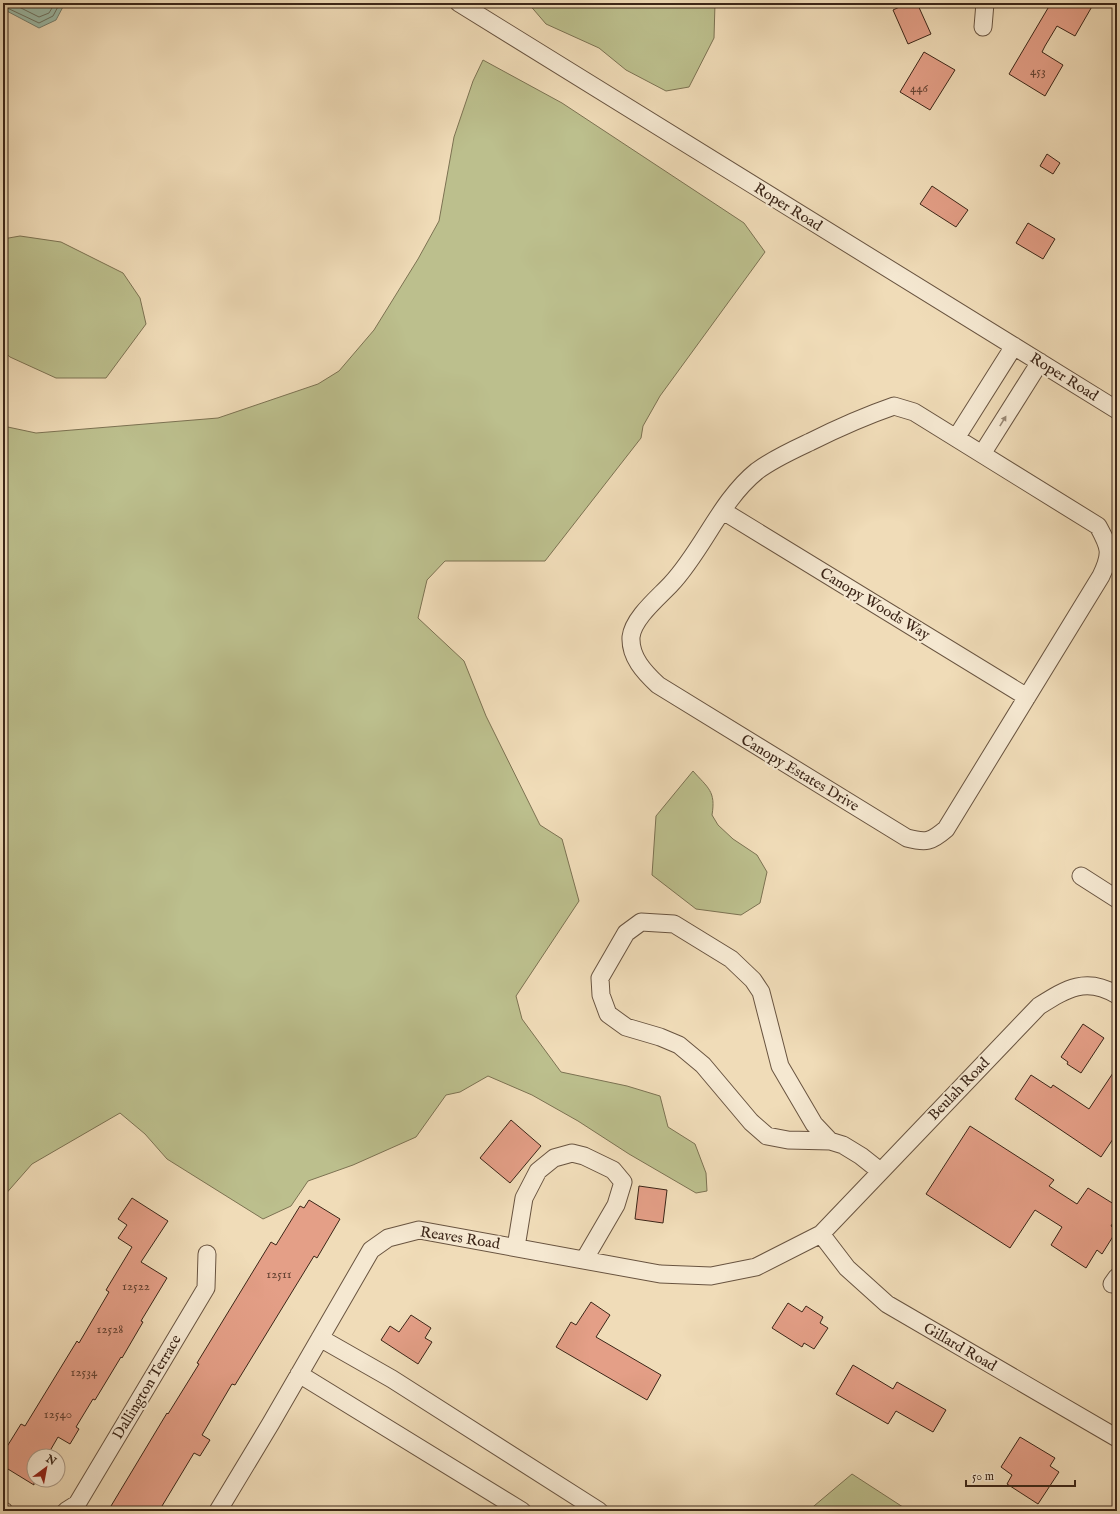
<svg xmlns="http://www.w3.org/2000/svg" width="1120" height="1514" font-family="'IM FELL English',serif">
<rect width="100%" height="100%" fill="#f0dcb8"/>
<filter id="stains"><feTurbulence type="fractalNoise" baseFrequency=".005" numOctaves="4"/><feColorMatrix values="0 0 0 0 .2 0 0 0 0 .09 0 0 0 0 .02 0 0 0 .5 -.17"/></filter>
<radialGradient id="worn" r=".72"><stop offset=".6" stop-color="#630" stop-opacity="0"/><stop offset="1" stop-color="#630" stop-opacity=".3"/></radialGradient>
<path fill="#bcbf8d" stroke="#7c7252" d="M 528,3 L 715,3 L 714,38 L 689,87 L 666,91 L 626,70 L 599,48 L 546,24 Z
M 483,60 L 562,103 L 744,223 L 765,252 L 660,396 L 643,426 L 641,438 L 545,561 L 445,561 L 427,580 L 418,618 L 464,661 L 486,716 L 540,825 L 562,839 L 579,901 L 516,996 L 522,1019 L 561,1072 L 627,1086 L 660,1096 L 668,1127 L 695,1144 L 706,1173 L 707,1191 L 696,1193 L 629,1154 L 578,1121 L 532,1095 L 488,1076 L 460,1092 L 446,1095 L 416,1137 L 353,1165 L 308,1181 L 291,1206 L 263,1219 L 167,1159 L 145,1134 L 120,1113 L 32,1164 L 3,1197 L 3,426 L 36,433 L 218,418 L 318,384 L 339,371 L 374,330 L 418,259 L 439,221 L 454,137 L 473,81 Z
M 20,236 L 61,242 L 123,273 L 140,298 L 146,324 L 106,378 L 56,378 L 10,357 L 3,351 L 3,239 Z
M 693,771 C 708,788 716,791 712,815 L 718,825 L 733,839 L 757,855 L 767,872 L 760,903 L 741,915 L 696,909 L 652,875 L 656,816 Z
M 852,1474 L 909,1511 L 808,1511 Z"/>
<path fill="#9bbcaa" stroke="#758070" d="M 3,3 L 65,3 L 56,20 L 39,28 L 3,9 Z"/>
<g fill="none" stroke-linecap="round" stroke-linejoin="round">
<path stroke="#6c7161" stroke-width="1" d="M 11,3 L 39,17 L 49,13 L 55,3
M 3,6 L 39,23 L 53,16 L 60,3"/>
</g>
<path fill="#e49f87" stroke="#3c2618" d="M 908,3 L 917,3 L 931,34 L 908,44 L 893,10 Z
M 1051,3 L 1094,3 L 1075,36 L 1057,26 L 1045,46 L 1042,52 L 1063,65 L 1045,96 L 1009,74 Z
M 924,52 L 955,70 L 930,110 L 900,92 Z
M 1047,154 L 1060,163 L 1053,174 L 1040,166 Z
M 932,186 L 968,210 L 956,227 L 920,204 Z
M 1028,223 L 1055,239 L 1043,259 L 1016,243 Z
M 1083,1024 L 1104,1038 L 1081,1073 L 1067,1064 L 1068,1062 L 1061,1057 Z
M 1117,1067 L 1117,1133 L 1101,1157 L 1015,1099 L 1031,1075 L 1051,1088 L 1053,1085 L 1089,1109 Z
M 511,1120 L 541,1146 L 510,1183 L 480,1158 Z
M 970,1126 L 1054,1180 L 1049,1186 L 1077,1204 L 1088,1188 L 1117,1206 L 1117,1216 L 1111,1226 L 1117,1230 L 1102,1254 L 1097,1250 L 1086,1268 L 1051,1245 L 1062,1227 L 1035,1210 L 1010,1248 L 926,1194 Z
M 639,1186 L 667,1190 L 663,1223 L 635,1219 Z
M 132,1198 L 168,1221 L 141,1262 L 167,1278 L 141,1321 L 143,1322 L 122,1358 L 121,1357 L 95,1400 L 93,1399 L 76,1427 L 79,1429 L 70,1444 L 58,1437 L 47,1456 L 34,1456 L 34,1485 L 3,1466 L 3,1453 L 21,1424 L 25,1426 L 77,1341 L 79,1343 L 109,1292 L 106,1290 L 132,1247 L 118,1238 L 127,1225 L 118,1219 Z
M 309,1200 L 340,1219 L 317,1258 L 314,1256 L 235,1385 L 232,1384 L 202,1435 L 210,1440 L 200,1456 L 194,1453 L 159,1511 L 108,1511 L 167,1413 L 168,1414 L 199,1364 L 197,1363 L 271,1242 L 276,1245 L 300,1206 L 304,1208 Z
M 591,1302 L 610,1315 L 596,1337 L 661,1375 L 647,1400 L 556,1347 L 571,1322 L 576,1325 Z
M 788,1303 L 802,1312 L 806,1306 L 823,1317 L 820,1323 L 828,1328 L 814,1349 L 804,1343 L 802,1347 L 772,1328 Z
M 411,1315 L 431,1328 L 425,1338 L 432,1342 L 418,1364 L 381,1340 L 390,1326 L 399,1332 Z
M 853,1365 L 893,1389 L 897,1382 L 946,1410 L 933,1432 L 896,1411 L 888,1424 L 836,1394 Z
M 1020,1437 L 1055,1458 L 1050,1466 L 1059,1472 L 1038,1504 L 1007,1484 L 1012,1475 L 1001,1467 Z"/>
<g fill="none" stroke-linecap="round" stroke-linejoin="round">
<g stroke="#695440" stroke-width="19">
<path id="minor" d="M 459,3 L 1117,410
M 983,27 L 985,3
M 894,406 L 914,412 L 1098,526 C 1110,548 1112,553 1101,576 L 946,829 C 931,842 926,843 907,838 L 658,685 C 644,672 630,657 631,637 C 633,618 659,597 671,584 C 703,550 720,501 757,471 C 773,459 793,450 810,442 C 838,428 865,416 894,406 Z
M 956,438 L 1014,346
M 982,454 L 1040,362
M 723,511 L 1027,697
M 1081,876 L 1117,899
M 830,1141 L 788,1140 L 767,1136 L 751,1122 L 703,1065 L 679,1045 L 660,1037 L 626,1027 L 608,1014 L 601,995 L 600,978 L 626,933 L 641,922 L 674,924 L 731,959 L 753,980 L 761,992 L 780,1066 L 814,1124 L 830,1141 L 843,1145 L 861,1156 L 880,1171
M 821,1234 L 847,1268 L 887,1304 L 1117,1438
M 516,1247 L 524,1198 L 538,1171 L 554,1158 L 572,1153 L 584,1156 L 613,1170 L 623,1182 L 616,1205 L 584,1260
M 1112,1284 L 1117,1277
M 320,1338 L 392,1379 L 599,1511
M 299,1374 L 522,1511
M 3,1511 L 4,1511
M 66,1511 L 77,1504 L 206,1288 L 207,1254
M 218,1511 L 271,1423 L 371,1250 L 388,1238 L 419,1230 L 660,1274 L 711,1276 L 756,1267 L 821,1234 L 1039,1006 C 1066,989 1086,976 1117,995"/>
</g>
<use href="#minor" stroke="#f5e8d1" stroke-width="17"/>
</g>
<defs><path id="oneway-solid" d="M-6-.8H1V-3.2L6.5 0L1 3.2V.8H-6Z"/></defs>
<use fill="#988774" href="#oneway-solid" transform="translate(1003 421) rotate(-58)"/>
<g text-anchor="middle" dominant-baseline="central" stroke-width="4" stroke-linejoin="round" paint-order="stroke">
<g font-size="13" fill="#664434">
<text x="1038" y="71">453</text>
<text x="919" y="88">446</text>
<text x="279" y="1274">12511</text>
<text x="136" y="1286">12522</text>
<text x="110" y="1329">12528</text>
<text x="84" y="1372">12534</text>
<text x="58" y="1414">12540</text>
</g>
<g font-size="15" fill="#3c2618" stroke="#f5e8d1">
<text transform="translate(788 207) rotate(32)">Roper Road</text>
<text transform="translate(1064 377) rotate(32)">Roper Road</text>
<text transform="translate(875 604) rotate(31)">Canopy Woods Way</text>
<text transform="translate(800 773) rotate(31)">Canopy Estates Drive</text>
<text transform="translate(959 1089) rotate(-46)">Beulah Road</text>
<text transform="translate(460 1238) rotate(9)">Reaves Road</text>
<text transform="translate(960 1347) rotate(30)">Gillard Road</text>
<text transform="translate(147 1387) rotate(-59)">Dallington Terrace</text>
</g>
</g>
<rect width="1120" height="1514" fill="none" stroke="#f0dcb8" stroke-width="16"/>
<rect x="4" y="4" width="1112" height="1506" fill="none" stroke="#3c2618" stroke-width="2"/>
<rect x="8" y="8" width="1104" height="1498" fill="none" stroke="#3c2618"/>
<g transform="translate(46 1468) rotate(32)"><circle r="19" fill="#f5e8d1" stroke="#ab9a87"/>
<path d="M0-3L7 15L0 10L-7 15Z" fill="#8f2418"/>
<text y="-6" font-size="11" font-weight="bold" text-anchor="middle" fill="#3c2618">N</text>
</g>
<path d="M966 1480v6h109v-6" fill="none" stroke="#3c2618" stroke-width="2"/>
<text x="972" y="1480" font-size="12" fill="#3c2618" stroke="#f5e8d1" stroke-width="3" paint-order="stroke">50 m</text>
<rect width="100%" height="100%" filter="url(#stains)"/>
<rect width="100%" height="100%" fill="url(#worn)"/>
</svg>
